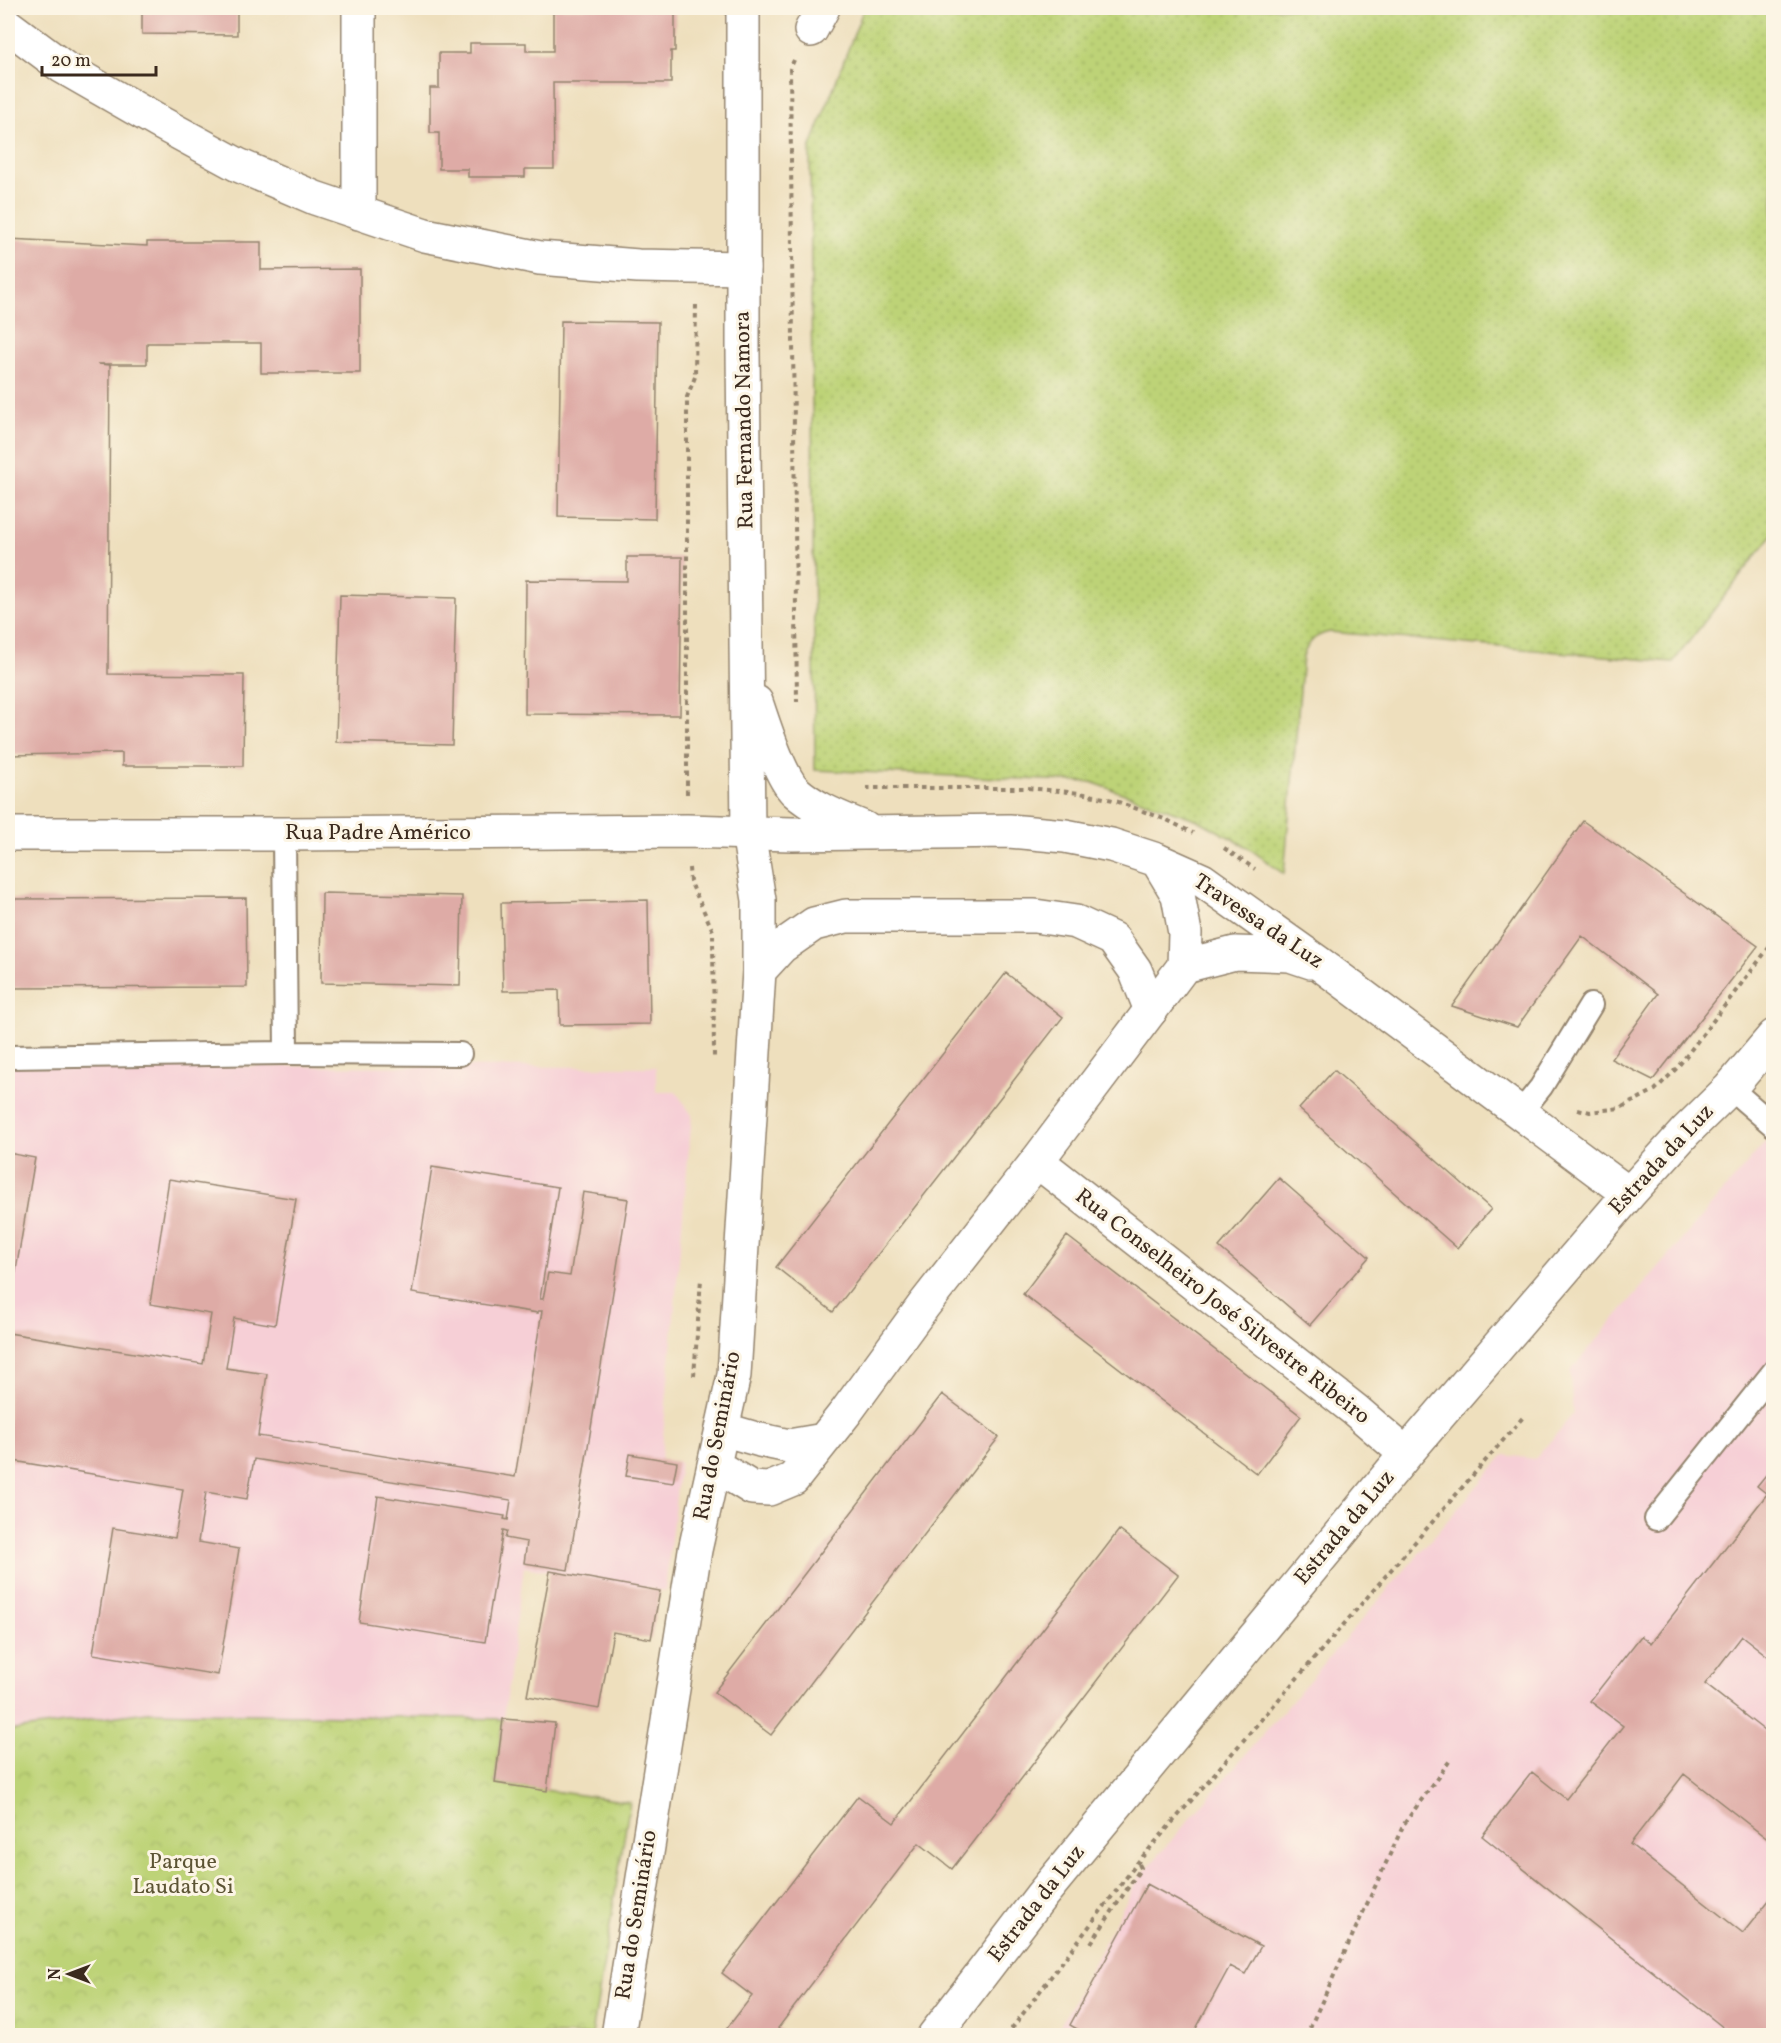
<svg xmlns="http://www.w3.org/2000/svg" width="1781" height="2043" font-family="Vollkorn,serif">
<defs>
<pattern id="grass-dots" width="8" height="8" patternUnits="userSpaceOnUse" patternTransform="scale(1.5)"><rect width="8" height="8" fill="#bdd377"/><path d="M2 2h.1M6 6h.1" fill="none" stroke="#a3b566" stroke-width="1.8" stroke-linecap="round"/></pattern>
<pattern id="park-crowns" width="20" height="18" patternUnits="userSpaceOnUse" patternTransform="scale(1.5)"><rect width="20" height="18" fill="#bdd377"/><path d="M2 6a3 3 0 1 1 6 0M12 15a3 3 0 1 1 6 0" fill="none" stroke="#a3b566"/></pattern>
</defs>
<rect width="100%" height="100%" fill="#fcf5e5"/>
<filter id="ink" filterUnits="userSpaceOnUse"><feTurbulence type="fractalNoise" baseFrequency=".0167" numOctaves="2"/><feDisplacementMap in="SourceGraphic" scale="12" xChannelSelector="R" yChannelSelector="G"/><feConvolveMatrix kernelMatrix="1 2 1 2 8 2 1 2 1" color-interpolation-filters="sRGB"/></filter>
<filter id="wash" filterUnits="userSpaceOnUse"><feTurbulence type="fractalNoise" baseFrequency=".008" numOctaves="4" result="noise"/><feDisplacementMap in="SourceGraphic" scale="24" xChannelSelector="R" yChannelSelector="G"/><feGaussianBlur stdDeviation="1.35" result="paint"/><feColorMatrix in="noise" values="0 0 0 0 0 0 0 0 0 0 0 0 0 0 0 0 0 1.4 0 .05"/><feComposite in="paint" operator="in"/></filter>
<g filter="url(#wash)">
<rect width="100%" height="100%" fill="#eedfbd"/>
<path fill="#f6cfd6" d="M 8,1066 L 656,1067 L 656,1092 L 676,1092 L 692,1115 L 661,1459 L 680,1462 L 665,1591 L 524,1567 L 503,1719 L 147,1712 L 8,1731 Z
M 1773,1133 L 1773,2035 L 1055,2036 L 1138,1879 L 1504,1455 L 1535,1459 L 1553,1438 L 1573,1414 L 1570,1371 Z"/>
<path fill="url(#grass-dots)" stroke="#7c7e4a" stroke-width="1.5" d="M 864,8 L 1773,8 L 1773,534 L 1673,662 L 1330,632 C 1315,635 1309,641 1303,656 L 1284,874 L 1247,847 L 1198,820 L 1091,782 L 815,770 L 810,149 Z"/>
<path fill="url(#park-crowns)" stroke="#7c7e4a" stroke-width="1.5" d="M 147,1712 L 503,1719 L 495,1783 L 630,1802 L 592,2035 L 8,2035 L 8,1731 Z"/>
<g id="blocks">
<path fill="#deaba6" d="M 142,8 L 237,8 L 237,35 L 142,34 Z
M 553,8 L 671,8 L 671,10 L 675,10 L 675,51 L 671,51 L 671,83 L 553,83 L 554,169 L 525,169 L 525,177 L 468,177 L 468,169 L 439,169 L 439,133 L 430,133 L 430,88 L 439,88 L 439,53 L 470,53 L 470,43 L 526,43 L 526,51 L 553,51 Z
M 8,239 L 147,246 L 147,242 L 261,242 L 261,270 L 360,269 L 360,373 L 261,373 L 261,343 L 147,343 L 147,364 L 98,364 L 110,365 L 108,674 L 244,675 L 243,766 L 122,766 L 122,753 L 8,755 Z
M 561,321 L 658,322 L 655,519 L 558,517 Z
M 627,557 L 682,557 L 680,715 L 525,714 L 526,580 L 627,581 Z
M 340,595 L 456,598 L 452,745 L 336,742 Z
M 1583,821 L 1758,946 L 1653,1080 L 1611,1059 L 1658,994 L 1582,936 L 1517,1027 L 1452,1006 Z
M 322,893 L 462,896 L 460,986 L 321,983 Z
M 246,898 L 247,987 L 8,988 L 8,899 Z
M 648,900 L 650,1024 L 560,1025 L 559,990 L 503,991 L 501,903 Z
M 1006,973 L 1063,1017 L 833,1312 L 776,1267 Z
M 1334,1070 L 1491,1209 L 1457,1248 L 1299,1109 Z
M 8,1153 L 35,1158 L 14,1282 L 8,1281 Z
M 432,1167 L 558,1187 L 540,1299 L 543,1299 L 548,1273 L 570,1276 L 583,1192 L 628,1199 L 568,1570 L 524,1563 L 527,1542 L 505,1538 L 507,1531 L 503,1530 L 485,1642 L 359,1622 L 378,1496 L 505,1516 L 504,1519 L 508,1520 L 511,1500 L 254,1459 L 247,1499 L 206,1492 L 198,1542 L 239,1549 L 218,1675 L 93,1654 L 113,1528 L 175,1538 L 183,1489 L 8,1460 L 8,1333 L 203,1364 L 211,1314 L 150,1304 L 169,1179 L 296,1199 L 275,1325 L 234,1318 L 226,1368 L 267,1374 L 258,1436 L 515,1477 L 542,1311 L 538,1311 L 538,1313 L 412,1293 Z
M 1279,1178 L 1369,1257 L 1310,1325 L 1219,1247 Z
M 1067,1236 L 1301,1416 L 1257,1474 L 1023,1294 Z
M 942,1394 L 999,1437 L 771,1735 L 714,1692 Z
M 630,1454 L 677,1462 L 673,1483 L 626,1476 Z
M 1774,1465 L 1774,1661 L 1742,1636 L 1705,1684 L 1774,1738 L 1774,1844 L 1684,1774 L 1630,1844 L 1743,1933 L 1774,1894 L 1774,2021 L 1762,2036 L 1734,2036 L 1482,1836 L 1532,1772 L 1566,1799 L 1623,1726 L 1590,1701 L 1641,1636 L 1651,1643 L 1767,1494 L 1757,1486 Z
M 1119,1530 L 1178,1575 L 952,1869 L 919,1843 L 778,2028 L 788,2036 L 721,2036 L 752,1996 L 722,1973 L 858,1796 L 894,1823 Z
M 550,1571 L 660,1591 L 651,1639 L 613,1632 L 599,1709 L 527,1696 Z
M 503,1719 L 555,1723 L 547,1791 L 495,1783 Z
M 1147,1884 L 1261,1946 L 1245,1974 L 1230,1966 L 1192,2036 L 1089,2036 L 1070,2025 Z"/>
</g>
</g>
<g filter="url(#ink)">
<use href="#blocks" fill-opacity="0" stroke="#94846e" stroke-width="1.5"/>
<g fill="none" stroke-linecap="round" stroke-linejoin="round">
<g stroke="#94846e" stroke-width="26">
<path id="lane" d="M 284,834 L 286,1053
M 8,1057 L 286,1053 L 460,1054
M 1730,1088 L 1774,1126
M 1521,1112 L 1541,1087 L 1591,1005
M 1656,1519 L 1774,1371"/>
</g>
<g stroke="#94846e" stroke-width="36">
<path id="street" d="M 359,8 L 359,213
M 8,26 L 63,67 L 157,121 L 238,165 L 315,198 L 425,235 L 540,258 L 638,266 L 743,268
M 811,30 L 823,8
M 759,971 L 781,947 L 814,924 L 846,916 L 1035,916 L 1076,922 L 1113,939 L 1135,970 L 1151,1010
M 722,1429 L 760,1440 L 789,1446 L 824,1440
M 714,1465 L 752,1488 L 769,1489 L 793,1479 L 846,1412 L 924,1305 L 1037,1161
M 618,2036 L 695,1550 L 734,1375 L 759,971 L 759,900 L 748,832"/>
</g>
<g stroke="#94846e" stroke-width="36">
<path id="secondary" d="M 743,8 L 743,352 L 748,832
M 756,702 C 764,725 779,775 795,791 C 815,809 840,818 864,828
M 8,834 L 284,834 L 687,831 L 792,834 L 1009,831 L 1065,836 L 1111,845 L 1157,860 L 1202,880 L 1320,964 L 1629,1194
M 1157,860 L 1178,895 L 1185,933 L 1184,966
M 1184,966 L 1037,1161 L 1355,1410 L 1406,1454
M 1184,966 L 1235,953 L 1290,955 L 1311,962
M 934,2036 L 1041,1896 L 1406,1454 L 1629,1194 L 1686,1131 L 1730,1088 L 1774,1036"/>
</g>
<path stroke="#94846e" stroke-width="4" stroke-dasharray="4.5 4.5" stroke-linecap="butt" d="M 794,60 L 790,69 L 797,702
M 866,788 L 1027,788 L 1080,793 L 1113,800 L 1167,820 L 1193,833
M 687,794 L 687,397 L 695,377 L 696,302
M 1224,848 L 1255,869
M 689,868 L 690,881 L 713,931 L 714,1059
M 1578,1109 L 1590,1112 L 1620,1108 L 1655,1090 L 1677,1068 L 1774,941
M 694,1376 L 701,1279
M 1091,1943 L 1141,1868 L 1138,1862
M 1006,2036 L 1138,1862 L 1525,1415
M 1306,2036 L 1404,1824 L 1451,1759"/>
<use href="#lane" stroke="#fff" stroke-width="22"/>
<use href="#street" stroke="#fff" stroke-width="33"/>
<use href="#secondary" stroke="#fff" stroke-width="33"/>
</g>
</g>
<g text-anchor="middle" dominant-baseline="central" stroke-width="6" stroke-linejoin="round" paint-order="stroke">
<g font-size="22" fill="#3b2a1e" stroke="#fcf5e5">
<text transform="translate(745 420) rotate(-91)">Rua Fernando Namora</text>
<text x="378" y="833">Rua Padre Américo</text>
<text transform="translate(1258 922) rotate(34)">Travessa da Luz</text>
<text transform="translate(1662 1160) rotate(-47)">Estrada da Luz</text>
<text transform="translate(1222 1307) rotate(38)">Rua Conselheiro José Silvestre Ribeiro</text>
<text transform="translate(718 1436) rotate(-79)">Rua do Seminário</text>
<text transform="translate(1345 1528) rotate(-50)">Estrada da Luz</text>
<text transform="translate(1037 1904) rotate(-52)">Estrada da Luz</text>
<text transform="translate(637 1915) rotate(-81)">Rua do Seminário</text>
</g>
<g font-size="22" fill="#5c5434" stroke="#fcf5e5">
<text x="183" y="1862">Parque<tspan x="183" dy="25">Laudato Si</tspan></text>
</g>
</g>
<rect width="1781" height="2043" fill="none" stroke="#fcf5e5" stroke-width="30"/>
<g transform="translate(69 1974) rotate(270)" stroke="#fcf5e5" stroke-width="4.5" paint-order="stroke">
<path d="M0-4.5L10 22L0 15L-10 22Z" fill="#3b2a1e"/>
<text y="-9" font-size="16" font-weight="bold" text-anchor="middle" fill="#3b2a1e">N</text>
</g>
<path d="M42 66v9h114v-9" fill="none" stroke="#3b2a1e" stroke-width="3"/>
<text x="51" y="66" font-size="18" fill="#3b2a1e" stroke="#fcf5e5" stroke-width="4.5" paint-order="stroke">20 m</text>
</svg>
